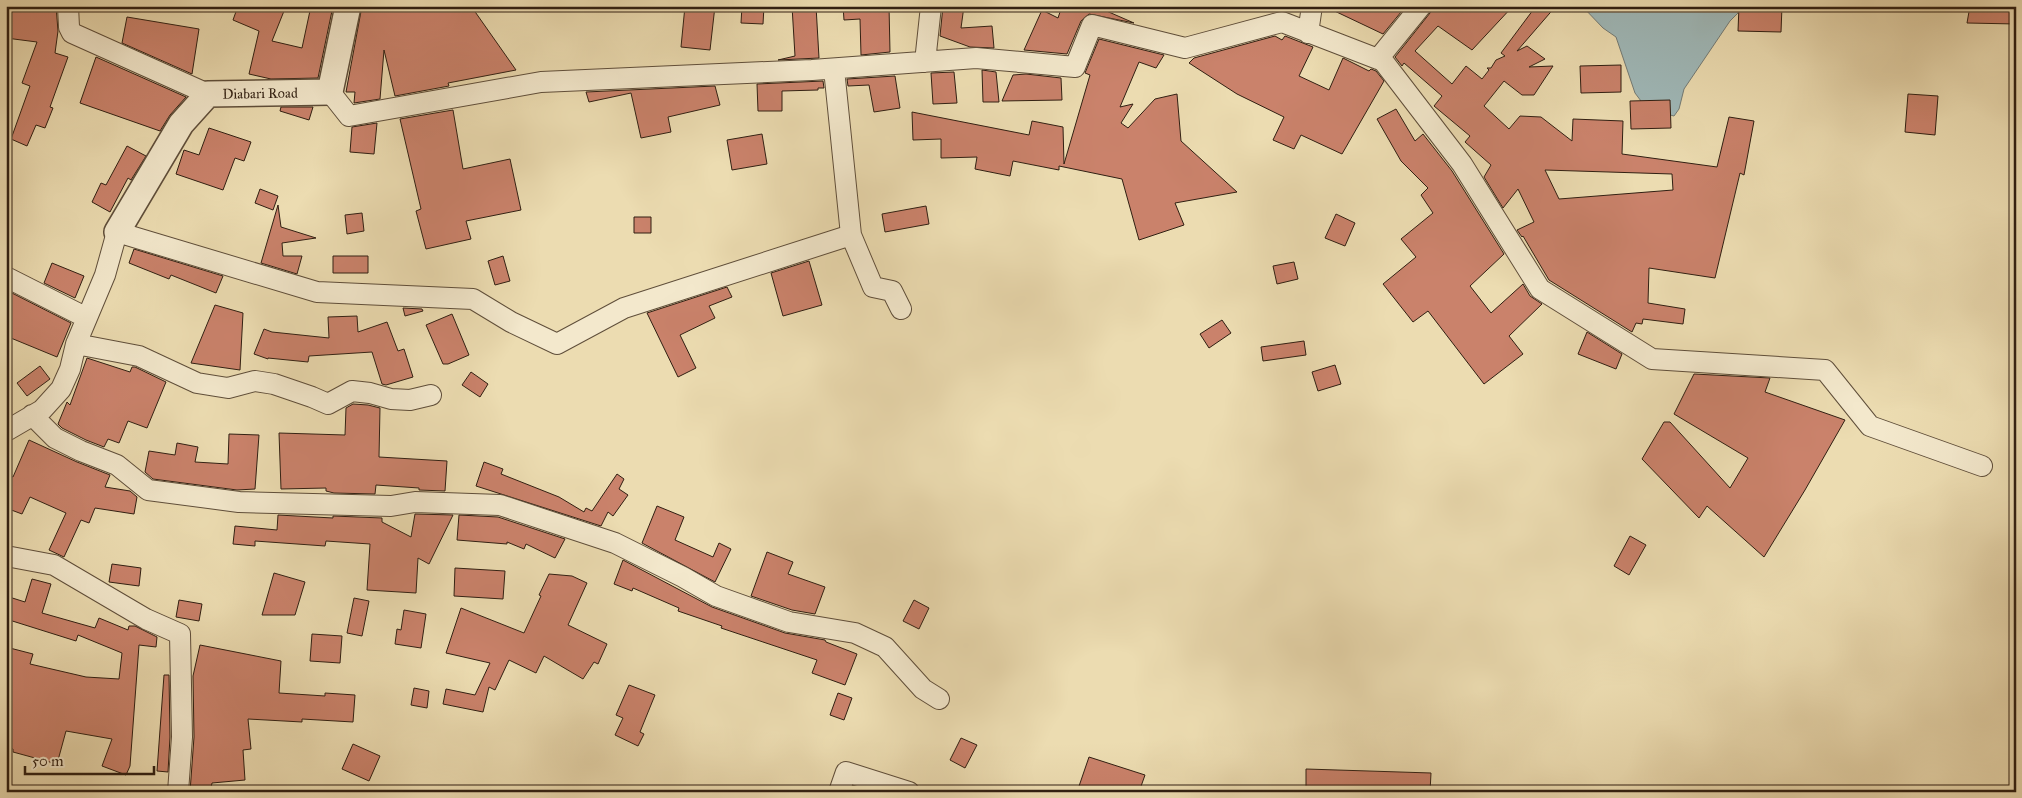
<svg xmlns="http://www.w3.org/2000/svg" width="2022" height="798" font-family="'IM FELL Great Primer',serif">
<rect width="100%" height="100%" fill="#ecdcb1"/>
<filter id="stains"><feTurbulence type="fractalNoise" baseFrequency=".004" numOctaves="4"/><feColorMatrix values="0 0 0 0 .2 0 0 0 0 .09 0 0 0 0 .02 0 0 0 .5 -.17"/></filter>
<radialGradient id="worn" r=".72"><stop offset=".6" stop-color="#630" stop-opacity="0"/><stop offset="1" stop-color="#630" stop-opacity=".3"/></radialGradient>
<path fill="#9fb8b8" stroke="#737b76" d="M 1582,6 L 1739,6 L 1738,13 L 1730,21 L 1684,89 L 1679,109 L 1674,116 L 1647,109 L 1635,93 L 1616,37 L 1603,28 Z"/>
<path fill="#ca826b" stroke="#301f12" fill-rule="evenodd" d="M 9,6 L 56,6 L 58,31 L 55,53 L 68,57 L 50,107 L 53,108 L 45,128 L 36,125 L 27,146 L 11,139 L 30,86 L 22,83 L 37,42 L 6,38 Z
M 238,6 L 286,6 L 272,41 L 302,48 L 311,6 L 333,6 L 318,78 L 271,79 L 249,74 L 259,31 L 233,20 Z
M 362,6 L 471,6 L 516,70 L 448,83 L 449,86 L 395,96 L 384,50 L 380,99 L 354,103 L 355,92 L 346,92 Z
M 685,6 L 715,6 L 710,50 L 681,47 Z
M 742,6 L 764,6 L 763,24 L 741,23 Z
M 792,6 L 816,6 L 819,58 L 778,60 L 795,56 Z
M 843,6 L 889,6 L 890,52 L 861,55 L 860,19 L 844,20 Z
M 943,6 L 964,6 L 961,28 L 992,26 L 994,48 L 970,47 L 940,36 Z
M 1062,6 L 1095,6 L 1134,23 L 1089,14 L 1081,21 L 1067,54 L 1024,50 L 1042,10 L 1058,18 Z
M 1324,6 L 1406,6 L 1383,34 Z
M 1433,6 L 1513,6 L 1472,50 L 1438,26 L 1415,51 L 1452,84 L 1466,66 L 1482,79 L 1489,70 L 1487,68 L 1491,68 L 1496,60 L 1505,56 L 1501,53 L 1536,6 L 1556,6 L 1517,51 L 1527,46 L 1545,59 L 1529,67 L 1553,66 L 1534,95 L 1522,95 L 1504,81 L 1484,106 L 1509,129 L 1520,116 L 1541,117 L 1572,141 L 1573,119 L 1623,121 L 1622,154 L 1717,167 L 1729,117 L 1754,121 L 1744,175 L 1740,173 L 1715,278 L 1649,268 L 1648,303 L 1685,309 L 1683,324 L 1643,319 L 1642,324 L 1636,323 L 1632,332 L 1549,280 L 1523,236 L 1522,237 L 1517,230 L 1534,222 L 1518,189 L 1503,208 L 1484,177 L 1491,165 L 1465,142 L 1470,136 L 1434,106 L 1442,96 L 1404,63 L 1402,66 L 1395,57 L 1430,13 ZM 1545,170 L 1672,174 L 1673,190 L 1559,199 Z
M 1739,6 L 1782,6 L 1781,32 L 1738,31 Z
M 1970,6 L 2016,6 L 2016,24 L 1967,23 Z
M 127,17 L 199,29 L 192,74 L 122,43 Z
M 1275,36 L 1282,40 L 1285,36 L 1313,47 L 1299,76 L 1329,90 L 1343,58 L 1369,71 L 1371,69 L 1376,71 L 1384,81 L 1342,154 L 1301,135 L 1294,149 L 1273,140 L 1284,117 L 1237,94 L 1189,63 L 1194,58 Z
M 1099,39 L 1164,55 L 1156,68 L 1139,62 L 1120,107 L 1133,104 L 1121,123 L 1128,128 L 1155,99 L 1177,94 L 1181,141 L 1237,192 L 1175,203 L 1184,225 L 1139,240 L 1122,179 L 1059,166 L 1059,170 L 1013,161 L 1010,176 L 975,169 L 977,157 L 941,158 L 941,139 L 913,140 L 912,112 L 1029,135 L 1032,121 L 1063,127 L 1064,164 L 1090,75 L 1085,73 Z
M 96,57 L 186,97 L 170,115 L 160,131 L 80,103 Z
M 1621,65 L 1621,92 L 1581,93 L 1580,66 Z
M 982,70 L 996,72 L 999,102 L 983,102 Z
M 954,72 L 957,103 L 933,104 L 931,73 Z
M 1026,74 L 1061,78 L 1062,100 L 1002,101 L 1013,75 Z
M 895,76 L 900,108 L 874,112 L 869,85 L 848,86 L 847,79 Z
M 823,81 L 824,88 L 818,88 L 818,90 L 782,91 L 782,111 L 758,111 L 757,84 Z
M 715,86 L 720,105 L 668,117 L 671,132 L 641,138 L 631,93 L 589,102 L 586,92 Z
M 1908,94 L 1938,96 L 1935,135 L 1905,132 Z
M 1670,100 L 1671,128 L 1631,129 L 1630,101 Z
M 281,107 L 313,107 L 309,120 L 280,111 Z
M 1396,109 L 1415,141 L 1423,134 L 1452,171 L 1504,254 L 1470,286 L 1491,313 L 1523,284 L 1530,296 L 1542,304 L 1509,336 L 1523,354 L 1484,384 L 1428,311 L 1413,322 L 1383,284 L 1416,257 L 1401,239 L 1433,213 L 1421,195 L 1428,188 L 1401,161 L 1377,119 Z
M 453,110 L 463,169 L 510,159 L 521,210 L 466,221 L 471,239 L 426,249 L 416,211 L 421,209 L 400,119 Z
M 377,123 L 374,154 L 350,152 L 352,127 Z
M 209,128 L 251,142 L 244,161 L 235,158 L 223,190 L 176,174 L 184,150 L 199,155 Z
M 762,134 L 767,164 L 732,170 L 727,140 Z
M 127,146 L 146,156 L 131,180 L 128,178 L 110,212 L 92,202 L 101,183 L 106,185 Z
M 260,189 L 278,196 L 273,210 L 255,203 Z
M 278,205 L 281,227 L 316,238 L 282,243 L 283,256 L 302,256 L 297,274 L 261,263 Z
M 926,206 L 929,224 L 885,232 L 882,214 Z
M 362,213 L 364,231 L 347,234 L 345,215 Z
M 1336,214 L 1355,223 L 1345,246 L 1325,238 Z
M 634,217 L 651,217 L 651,233 L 634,233 Z
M 134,249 L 223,276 L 216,293 L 171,275 L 169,279 L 129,263 Z
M 333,256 L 368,256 L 368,273 L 333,273 Z
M 503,256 L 510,281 L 495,285 L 488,261 Z
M 809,261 L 822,305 L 783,316 L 771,273 Z
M 1294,262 L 1298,279 L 1277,284 L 1273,266 Z
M 52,263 L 84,276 L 75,298 L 44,283 Z
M 727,287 L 732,297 L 709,306 L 715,318 L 680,335 L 696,368 L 678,377 L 647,313 Z
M 6,290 L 71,323 L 57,357 L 6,336 Z
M 215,305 L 243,313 L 240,370 L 191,363 Z
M 403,308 L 422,309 L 423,311 L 405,316 Z
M 452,314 L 469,355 L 448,364 L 443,364 L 426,325 Z
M 357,316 L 358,332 L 387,322 L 398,351 L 404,349 L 413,377 L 386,385 L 382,384 L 372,352 L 309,356 L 308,362 L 268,358 L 268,359 L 254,354 L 264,329 L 272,332 L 329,338 L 328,317 Z
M 1222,320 L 1231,333 L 1209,348 L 1200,334 Z
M 1587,332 L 1622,354 L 1616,369 L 1578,354 Z
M 1304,341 L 1306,355 L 1263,361 L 1261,347 Z
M 87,358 L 130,372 L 132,367 L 135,367 L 166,382 L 147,428 L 128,421 L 119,443 L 108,439 L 104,447 L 86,440 L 62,428 L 58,424 L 67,402 L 70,405 Z
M 1335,365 L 1341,384 L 1318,391 L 1312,372 Z
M 40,366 L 50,379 L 27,396 L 17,383 Z
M 471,372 L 488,384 L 480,397 L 462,385 Z
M 1694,374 L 1770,378 L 1765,392 L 1845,420 L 1805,490 L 1764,557 L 1707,506 L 1699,518 L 1642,459 L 1664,422 L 1670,422 L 1730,488 L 1748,458 L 1674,414 Z
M 353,404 L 368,405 L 380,408 L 379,457 L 447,461 L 445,491 L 419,490 L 419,488 L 376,485 L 375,494 L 334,493 L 326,491 L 326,488 L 281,489 L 279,433 L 345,435 L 346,408 Z
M 229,434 L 259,435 L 255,489 L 237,490 L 153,479 L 145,472 L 149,451 L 175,455 L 177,443 L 198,447 L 195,462 L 228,464 Z
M 29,440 L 77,462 L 110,475 L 105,487 L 130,491 L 137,497 L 134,514 L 95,508 L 89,523 L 81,520 L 64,557 L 49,550 L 66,513 L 30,497 L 22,514 L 6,508 L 6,474 L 13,477 Z
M 484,462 L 503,469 L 501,474 L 559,497 L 584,512 L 586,508 L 592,511 L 617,474 L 624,479 L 619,489 L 628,495 L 613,516 L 608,512 L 601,526 L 476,486 Z
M 657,506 L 684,517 L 675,540 L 713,557 L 719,543 L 731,549 L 715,582 L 642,543 Z
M 415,514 L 453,515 L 429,564 L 418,558 L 416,593 L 367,590 L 370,544 L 326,541 L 325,546 L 255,541 L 255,546 L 233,544 L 235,526 L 277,530 L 278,515 L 333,518 L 333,516 L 382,518 L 382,522 L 411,537 Z
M 459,515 L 498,517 L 565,539 L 555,558 L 526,544 L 524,549 L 507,542 L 507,544 L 457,540 Z
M 1630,536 L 1646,545 L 1629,575 L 1614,566 Z
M 767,552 L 793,562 L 788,574 L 825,587 L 815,614 L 792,610 L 751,596 Z
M 623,560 L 712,607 L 785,633 L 825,640 L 826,642 L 857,654 L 845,685 L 812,673 L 817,660 L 721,628 L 722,626 L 678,611 L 679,608 L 633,588 L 632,591 L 614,584 Z
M 112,564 L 141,568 L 139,586 L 109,582 Z
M 455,568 L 505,571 L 503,599 L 454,596 Z
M 274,573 L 305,582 L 295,615 L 262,615 Z
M 549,574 L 572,576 L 587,583 L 568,625 L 607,644 L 598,664 L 594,662 L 583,679 L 544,656 L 536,673 L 509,660 L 495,690 L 489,687 L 483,712 L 443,704 L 446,689 L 475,695 L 490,663 L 446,653 L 461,608 L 524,633 L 541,596 L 539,595 Z
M 32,579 L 51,584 L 42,613 L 95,628 L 99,618 L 128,630 L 129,626 L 135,626 L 157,637 L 156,647 L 139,645 L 130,766 L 126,775 L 102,766 L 112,739 L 66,731 L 57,764 L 13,752 L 13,749 L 6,747 L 6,647 L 33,654 L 30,664 L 86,677 L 119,679 L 122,653 L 78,635 L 76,641 L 6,619 L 6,596 L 25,602 Z
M 354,598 L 369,601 L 362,636 L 347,633 Z
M 179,600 L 202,604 L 199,621 L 176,617 Z
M 914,600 L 929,608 L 919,629 L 903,621 Z
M 404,610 L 426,614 L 421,648 L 395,644 L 397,629 L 401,630 Z
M 312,634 L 342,636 L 340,663 L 310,661 Z
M 200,645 L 281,661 L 279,693 L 325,696 L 325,693 L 355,695 L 353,722 L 302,719 L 302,722 L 248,719 L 251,749 L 243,750 L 245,780 L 212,783 L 210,792 L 190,792 L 194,737 L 193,676 Z
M 164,675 L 169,675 L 170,737 L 168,772 L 157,771 Z
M 629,685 L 655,695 L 640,732 L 644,734 L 638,746 L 615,735 L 623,718 L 616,715 Z
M 414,688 L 429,691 L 427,708 L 411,705 Z
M 838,693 L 852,698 L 844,720 L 830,715 Z
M 961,738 L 977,745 L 965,768 L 950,760 Z
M 353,744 L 380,756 L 369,781 L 342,769 Z
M 1089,757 L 1145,775 L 1139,792 L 1077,792 Z
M 1306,769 L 1431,773 L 1430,792 L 1306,792 Z"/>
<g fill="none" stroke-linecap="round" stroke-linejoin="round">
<g stroke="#5f4e3a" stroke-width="22">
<path id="minor" d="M 68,6 L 69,27 L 72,33 L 208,94
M 1308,33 L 1312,6
M 1378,59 L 1421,6
M 925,62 L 931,6
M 834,69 L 851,235 L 873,287 L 892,291 L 901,309
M 330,92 L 349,116 L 541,82 L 812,70 L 976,58 L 1075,67 L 1092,25 L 1185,48 L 1282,22 L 1383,61 L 1462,164 L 1540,289 L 1652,359 L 1825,370 L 1870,426 L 1982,466
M 6,277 L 87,318
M 76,344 L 139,356 L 197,383 L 228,388 L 255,381 L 274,384 L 312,397 L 328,404 L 352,391 L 370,393 L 391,399 L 410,400 L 431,395
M 32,415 L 55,438 L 81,451 L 117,465 L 148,490 L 239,502 L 391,506 L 415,502 L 500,505 L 615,543 L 683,577 L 716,596 L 789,622 L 855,633 L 885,647 L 923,689 L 939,699
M 6,431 L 42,410 L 61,389 L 70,369 L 76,344 L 105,275 L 117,232 L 317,292 L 473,299 L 511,322 L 557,344 L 624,308 L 851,235
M 6,556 L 54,565 L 146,619 L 180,634 L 182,737 L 178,792
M 839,792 L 846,772 L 909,792"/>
</g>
<g stroke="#5f4e3a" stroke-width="28">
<g id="tertiary">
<path id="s1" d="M 117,232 L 181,124 L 208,94 L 330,92 L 348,6"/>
</g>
</g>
<use href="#minor" stroke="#f3e8cc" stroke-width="20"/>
<use href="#tertiary" stroke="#f3e8cc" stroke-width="25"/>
</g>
<g text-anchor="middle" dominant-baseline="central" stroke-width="5" stroke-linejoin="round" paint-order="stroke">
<g font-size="14" fill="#301f12" stroke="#f3e8cc">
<text stroke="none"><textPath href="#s1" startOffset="218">Diabari Road</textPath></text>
</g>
</g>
<rect width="2022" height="798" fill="none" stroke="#ecdcb1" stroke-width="25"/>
<rect x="8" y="8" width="2007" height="783" fill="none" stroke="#301f12" stroke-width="2.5"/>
<rect x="12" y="12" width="1997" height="773" fill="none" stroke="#301f12"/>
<path d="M25 766v8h129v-8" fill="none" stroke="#301f12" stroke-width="2.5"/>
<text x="32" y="766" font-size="15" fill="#301f12" stroke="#f3e8cc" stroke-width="4" paint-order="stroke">50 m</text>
<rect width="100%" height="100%" filter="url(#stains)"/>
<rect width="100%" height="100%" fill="url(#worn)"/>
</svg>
